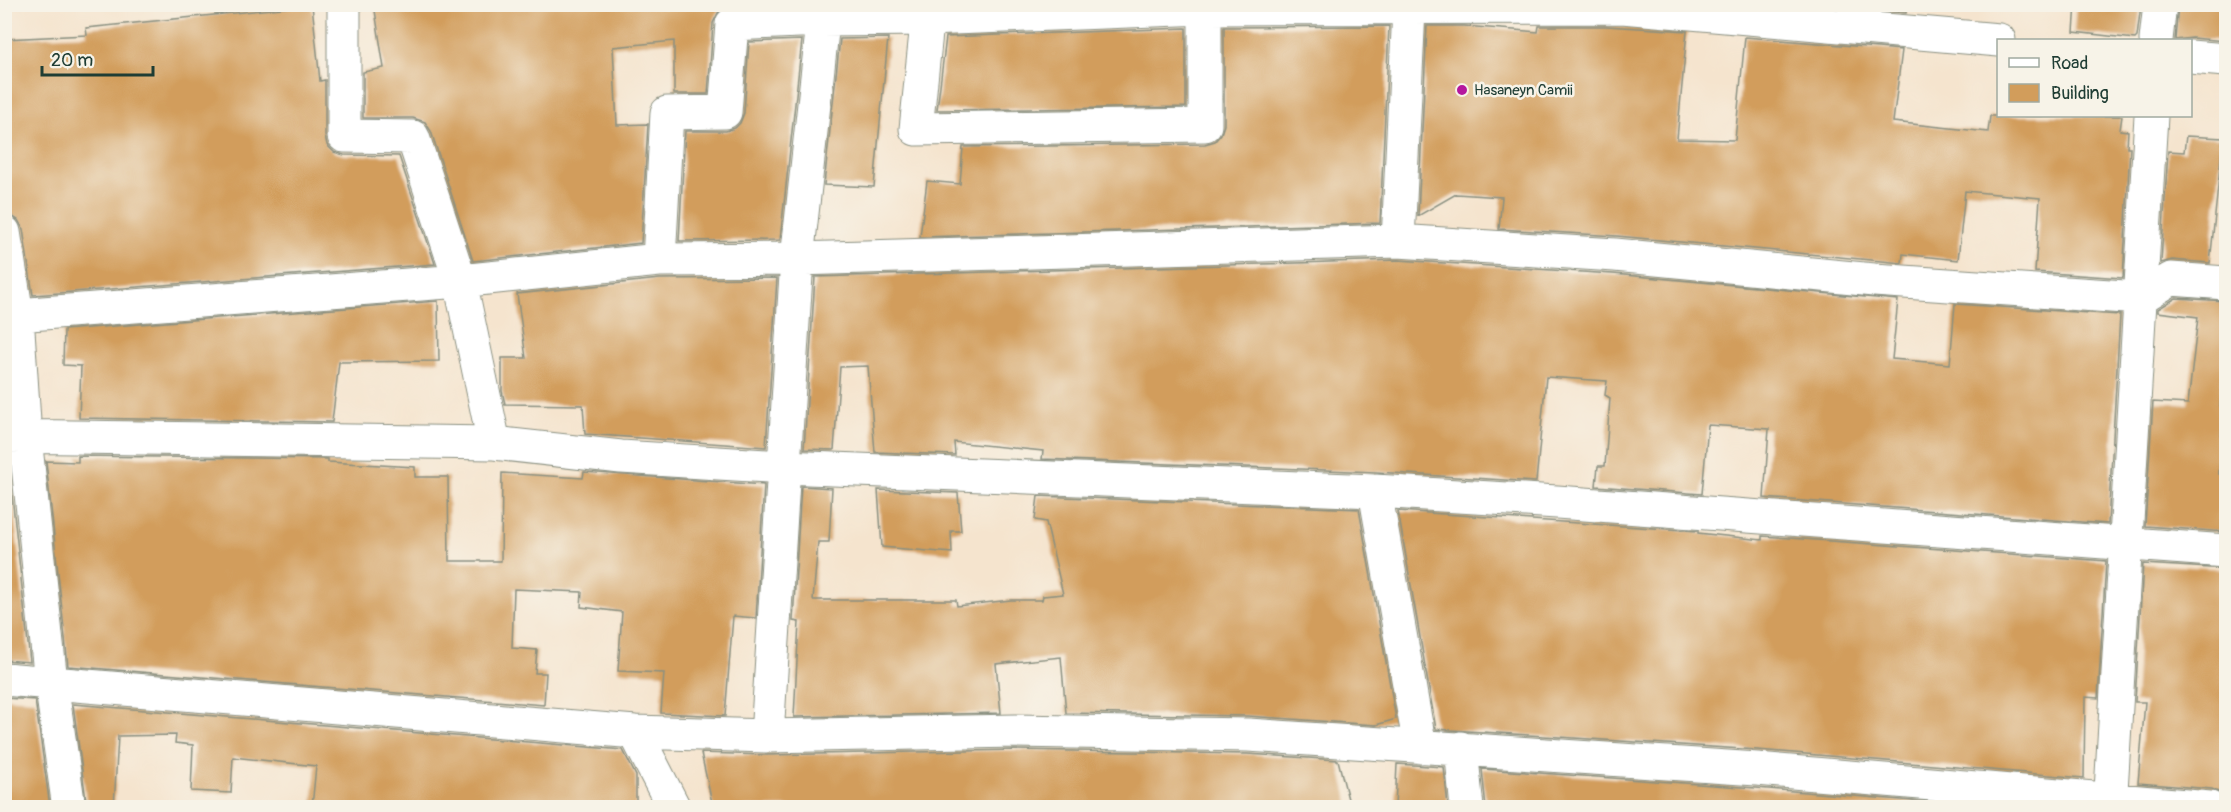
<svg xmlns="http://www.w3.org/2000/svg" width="2231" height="812" font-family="Pangolin,sans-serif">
<rect width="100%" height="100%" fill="#f7f3e8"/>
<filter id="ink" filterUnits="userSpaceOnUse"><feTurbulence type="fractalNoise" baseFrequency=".0167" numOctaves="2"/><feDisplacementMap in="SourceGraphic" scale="12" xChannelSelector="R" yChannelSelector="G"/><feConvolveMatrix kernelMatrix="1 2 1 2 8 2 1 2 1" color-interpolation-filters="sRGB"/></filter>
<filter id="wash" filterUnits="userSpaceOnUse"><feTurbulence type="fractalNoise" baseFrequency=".008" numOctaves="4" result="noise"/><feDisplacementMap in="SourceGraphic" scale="24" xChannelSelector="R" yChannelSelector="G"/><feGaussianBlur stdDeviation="1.35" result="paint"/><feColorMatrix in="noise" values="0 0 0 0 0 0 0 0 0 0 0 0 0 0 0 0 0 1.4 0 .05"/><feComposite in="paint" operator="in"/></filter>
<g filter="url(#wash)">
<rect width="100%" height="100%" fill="#f5e4ce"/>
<g id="blocks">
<path fill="#d29d5b" d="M 374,4 L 718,4 L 719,11 L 713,23 L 708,94 L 674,94 L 674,41 L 613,47 L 617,125 L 648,124 L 641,243 L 473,261 L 431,131 L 425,122 L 413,118 L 363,118 L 363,72 L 384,68 Z
M 1808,4 L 1907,4 L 1906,13 Z
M 2076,4 L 2141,4 L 2137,37 L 2135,39 L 2074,32 Z
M 2178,4 L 2226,4 L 2226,41 L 2192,38 L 2175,40 Z
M 312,5 L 320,81 L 325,80 L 325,136 L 327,145 L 334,152 L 344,155 L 399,156 L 435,264 L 33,295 L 23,229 L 18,220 L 9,214 L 6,199 L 4,39 L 87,35 L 86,28 Z
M 1389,26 L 1380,223 L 920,237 L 927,181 L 960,184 L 963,147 L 1205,144 L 1215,141 L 1221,134 L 1224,125 L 1224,27 Z
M 1427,26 L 1464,26 L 1538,32 L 1539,26 L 1606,26 L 1687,31 L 1677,139 L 1735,140 L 1745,37 L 1902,50 L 1893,122 L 1988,132 L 1990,116 L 2122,116 L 2120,130 L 2128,131 L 2127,147 L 2130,147 L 2123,278 L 2035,272 L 2040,198 L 1965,191 L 1958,260 L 1903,254 L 1902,263 L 1617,236 L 1499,229 L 1502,197 L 1456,194 L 1418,216 Z
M 1186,28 L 1186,107 L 937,110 L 946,37 Z
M 888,38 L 874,187 L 824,185 L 840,39 Z
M 802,40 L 780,240 L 679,241 L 685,131 L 726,131 L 735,128 L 740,123 L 744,113 L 749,42 Z
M 2186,136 L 2223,138 L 2210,263 L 2172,260 L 2161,263 L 2168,151 L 2184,152 Z
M 1398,260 L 1613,274 L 1898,300 L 1892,359 L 1950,364 L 1955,304 L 2120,315 L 2108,524 L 1764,498 L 1769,429 L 1708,425 L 1702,494 L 1596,486 L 1598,466 L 1605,466 L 1610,398 L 1605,395 L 1607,381 L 1546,377 L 1536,482 L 1376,472 L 1042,459 L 1043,451 L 954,442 L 955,455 L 875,452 L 868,366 L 840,367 L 834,450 L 804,449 L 815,277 Z
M 777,278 L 766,447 L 585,434 L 583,405 L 505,404 L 502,391 L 502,358 L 526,358 L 517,294 L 660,279 Z
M 2176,298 L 2226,301 L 2226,347 L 2220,406 L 2223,406 L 2219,474 L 2226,474 L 2226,532 L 2145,526 L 2153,402 L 2188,404 L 2198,317 L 2158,312 L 2158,309 Z
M 438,301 L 439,361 L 339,362 L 332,422 L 79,418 L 81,366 L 63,365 L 64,330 Z
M 78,456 L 328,459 L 328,462 L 415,467 L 415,477 L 448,477 L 449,561 L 501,561 L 502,473 L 583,478 L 584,472 L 764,485 L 756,618 L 733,616 L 725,716 L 661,713 L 664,673 L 618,671 L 622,612 L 581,607 L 582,592 L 514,589 L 512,648 L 537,650 L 535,673 L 546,673 L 544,705 L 68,666 L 46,461 L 78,462 Z
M 4,459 L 8,459 L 30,662 L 4,660 Z
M 801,486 L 832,488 L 829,542 L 818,542 L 813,600 L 956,600 L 957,606 L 1011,600 L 1042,600 L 1043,596 L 1063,594 L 1046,522 L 1035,520 L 1038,496 L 1359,509 L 1396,719 L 1376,725 L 1248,716 L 1066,713 L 1061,657 L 996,664 L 1001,713 L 794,717 L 799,622 L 793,621 Z
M 878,490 L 958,493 L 961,531 L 951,531 L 952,553 L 882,547 Z
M 1398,511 L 1698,531 L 1698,533 L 1762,540 L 1762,536 L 2106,561 L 2098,698 L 2085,697 L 2084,778 L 1758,750 L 1436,729 Z
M 2143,564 L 2226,569 L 2226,796 L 2212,789 L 2138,783 L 2145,702 L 2135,702 Z
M 4,698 L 35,700 L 50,807 L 4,807 Z
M 73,704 L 623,750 L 636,776 L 636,807 L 312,807 L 316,766 L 233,757 L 231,793 L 191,791 L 193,745 L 175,743 L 176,735 L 118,736 L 114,807 L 87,807 Z
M 1015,750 L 1247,754 L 1338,760 L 1350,807 L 713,807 L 701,753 L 767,755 Z
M 1397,764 L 1444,767 L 1448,807 L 1395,807 Z
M 1482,769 L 1756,788 L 1986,807 L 1486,807 Z"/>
</g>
</g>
<g filter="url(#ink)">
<use href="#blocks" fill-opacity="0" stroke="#8a9081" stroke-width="1.5"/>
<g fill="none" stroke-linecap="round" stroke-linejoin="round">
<g stroke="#8a9081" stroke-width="35">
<path id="minor" d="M 344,4 L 344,136 L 413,137 L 460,281 L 494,443
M 929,4 L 916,129 L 1205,125 L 1205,8
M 2156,40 L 2160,4
M 2190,57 L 2226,60
M 4,232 L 17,315 L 25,437 L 51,682 L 69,808
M 1398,241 L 1409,9
M 659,260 L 667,113 L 725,112 L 732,24 L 822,20 L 927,19 L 1205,8 L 1622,7 L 1999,40
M 17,315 L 460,281 L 659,260 L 797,259 L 1398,241 L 1615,255 L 1874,280 L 2140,298 L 2171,279 L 2226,283
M 4,436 L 494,443 L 621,457 L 784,467 L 1375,491 L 1557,502 L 2226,551
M 1375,491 L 1420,747
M 4,679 L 635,732 L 767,736 L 1015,731 L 1248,735 L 1757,769 L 2210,808
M 635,732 L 674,808
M 767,736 L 797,259 L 825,4
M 1461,748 L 1467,808
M 2110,808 L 2151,116"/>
</g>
<use href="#minor" stroke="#fff" stroke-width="33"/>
</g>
</g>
<circle fill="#b5179e" stroke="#f7f3e8" stroke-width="2" cx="1462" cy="90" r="6"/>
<g text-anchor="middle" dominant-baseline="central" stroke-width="5" stroke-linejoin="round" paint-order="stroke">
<g font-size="15" fill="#1f3d34" stroke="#f7f3e8" text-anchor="start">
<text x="1474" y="90">Hasaneyn Camii</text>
</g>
</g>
<rect width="2231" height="812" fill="none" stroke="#f7f3e8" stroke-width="24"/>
<rect x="1997" y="39" width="195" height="78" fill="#f7f3e8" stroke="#a1aaa0" stroke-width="1.5"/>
<rect x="2009" y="58" width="30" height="9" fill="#ffffff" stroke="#a1aaa0" stroke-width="1.5"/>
<text x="2051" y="69" font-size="18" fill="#1f3d34">Road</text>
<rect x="2009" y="84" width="30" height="18" fill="#d29d5b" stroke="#a1aaa0" stroke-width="1.5"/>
<text x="2051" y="99" font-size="18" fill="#1f3d34">Building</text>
<path d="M42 66v9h111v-9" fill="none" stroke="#1f3d34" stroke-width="3"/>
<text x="51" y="66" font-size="18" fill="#1f3d34" stroke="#f7f3e8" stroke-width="4.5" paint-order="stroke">20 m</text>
</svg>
